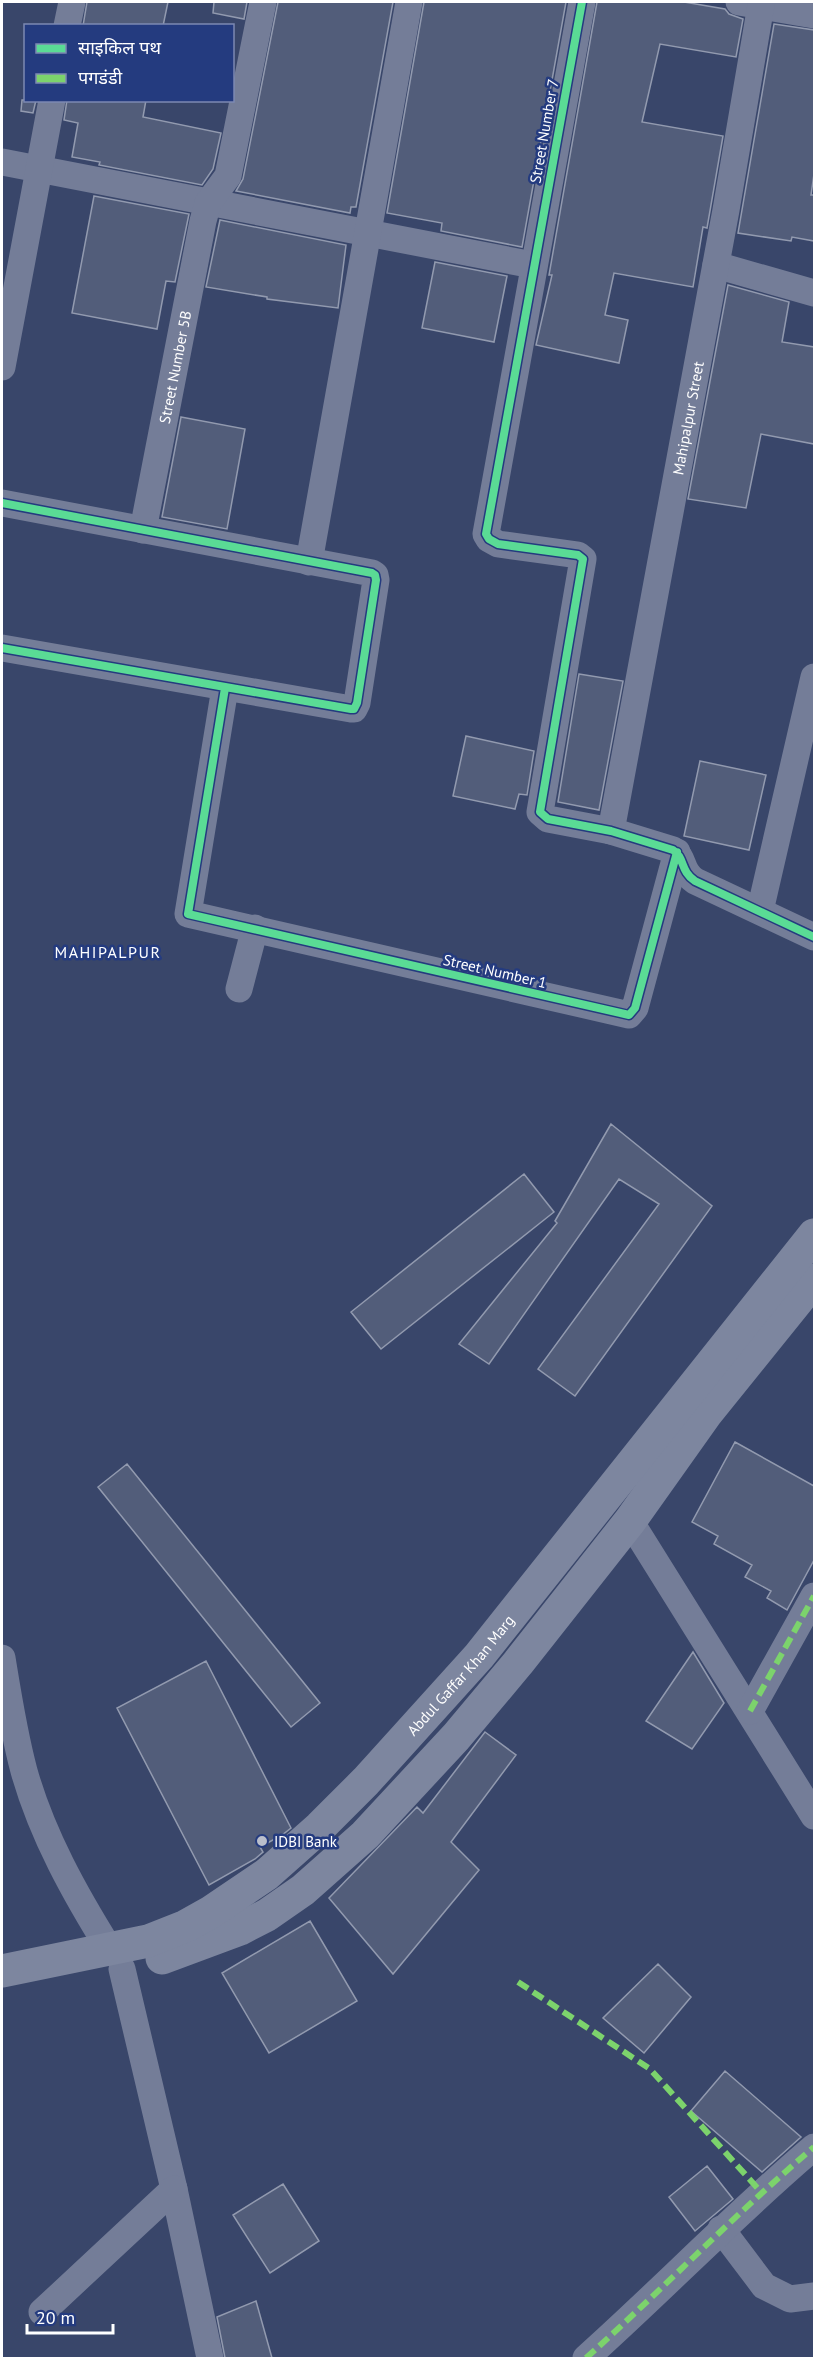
<svg xmlns="http://www.w3.org/2000/svg" width="816" height="2360" font-family="'PT Sans','Noto Sans Devanagari',sans-serif">
<rect width="100%" height="100%" fill="#39466a"/>
<path fill="#525d7a" stroke="#929aaf" stroke-width="1.5" d="M 87,2 L 168,2 L 163,26 L 83,26 Z
M 214,2 L 247,2 L 244,19 L 213,13 Z
M 278,2 L 393,2 L 356,207 L 351,207 L 350,213 L 236,191 L 243,179 Z
M 424,2 L 566,2 L 522,247 L 441,231 L 442,223 L 387,213 Z
M 597,2 L 684,2 L 725,9 L 729,14 L 743,19 L 736,57 L 660,44 L 642,122 L 723,136 L 707,228 L 703,227 L 693,287 L 614,273 L 605,315 L 628,320 L 619,363 L 536,345 L 552,275 L 549,275 Z
M 774,24 L 814,30 L 814,174 L 811,195 L 814,195 L 814,241 L 792,237 L 791,241 L 738,233 Z
M 22,100 L 36,100 L 33,113 L 21,111 Z
M 67,100 L 146,100 L 143,117 L 221,133 L 213,169 L 202,185 L 99,165 L 100,162 L 72,157 L 78,123 L 64,120 Z
M 94,196 L 189,214 L 175,282 L 166,281 L 157,329 L 72,313 Z
M 220,220 L 346,245 L 338,308 L 267,299 L 267,297 L 206,287 Z
M 435,262 L 507,276 L 494,342 L 422,328 Z
M 728,285 L 789,302 L 782,342 L 814,347 L 814,444 L 761,434 L 746,508 L 688,499 Z
M 181,417 L 245,429 L 227,529 L 162,517 Z
M 579,674 L 623,681 L 599,810 L 558,802 Z
M 466,736 L 534,751 L 527,795 L 519,794 L 515,809 L 453,796 Z
M 700,761 L 766,775 L 749,850 L 684,836 Z
M 611,1124 L 712,1206 L 575,1396 L 538,1369 L 659,1204 L 619,1179 L 489,1364 L 459,1344 L 557,1223 L 555,1221 Z
M 524,1174 L 554,1212 L 381,1349 L 351,1312 Z
M 735,1442 L 814,1486 L 814,1560 L 787,1610 L 767,1598 L 771,1591 L 745,1577 L 752,1565 L 714,1544 L 718,1536 L 692,1522 Z
M 127,1464 L 320,1703 L 291,1727 L 98,1487 Z
M 693,1652 L 724,1703 L 692,1749 L 646,1721 Z
M 206,1661 L 291,1828 L 282,1835 L 260,1847 L 263,1852 L 255,1859 L 209,1885 L 117,1708 Z
M 485,1732 L 516,1755 L 451,1842 L 479,1870 L 393,1974 L 329,1898 L 417,1807 L 423,1813 Z
M 310,1921 L 357,2001 L 269,2053 L 222,1973 Z
M 658,1964 L 691,1997 L 644,2053 L 603,2018 Z
M 725,2071 L 801,2137 L 762,2172 L 691,2111 Z
M 707,2166 L 733,2199 L 695,2231 L 669,2197 Z
M 283,2184 L 319,2241 L 270,2273 L 233,2215 Z
M 256,2301 L 272,2358 L 225,2358 L 217,2317 Z"/>
<g fill="none" stroke-linecap="round" stroke-linejoin="round">
<g stroke="#747d98" stroke-width="27">
<path d="M 582,2 L 486,534 L 489,539 L 498,544 L 578,555 L 583,559 L 540,812 L 548,819 L 611,831 L 673,850 C 685,858 680,871 695,881 L 814,937"/>
<path d="M 739,2 L 814,15"/>
<path d="M 67,26 L 72,2"/>
<path d="M 2,162 L 533,265"/>
<path d="M 716,265 L 814,293"/>
<path d="M 2,367 L 52,100"/>
<path d="M 2,503 L 372,573 L 375,575 L 376,580 L 357,703 L 354,709 L 351,709 L 2,648"/>
<path id="s1" d="M 143,530 L 203,221 L 208,203 L 228,176 L 263,2"/>
<path d="M 309,562 L 409,2"/>
<path d="M 225,688 L 188,914 L 629,1015 L 635,1008 L 677,852"/>
<path id="s2" d="M 611,831 L 726,210 L 761,5"/>
<path d="M 760,911 L 814,677"/>
<path d="M 239,989 L 255,928"/>
<path d="M 630,1521 L 814,1816"/>
<path d="M 2,1658 C 8,1695 14,1734 24,1771 C 42,1835 75,1894 110,1950"/>
<path d="M 750,1711 L 814,1596"/>
<path d="M 122,1969 L 174,2189 L 210,2358"/>
<path d="M 721,2229 L 764,2286 L 790,2299 L 814,2296"/>
<path d="M 42,2312 L 174,2189"/>
<path d="M 586,2358 C 663,2289 735,2214 814,2147"/>
</g>
<g stroke="#7d869f" stroke-width="33">
<path d="M 162,1958 L 240,1929 L 267,1915 L 303,1890 L 365,1835 L 456,1737 L 518,1663 L 630,1521 L 706,1414 L 814,1280"/>
<path id="s3" d="M 2,1971 L 148,1941 L 186,1926 L 211,1912 L 267,1874 L 320,1827 L 366,1781 L 479,1656 L 814,1235"/>
</g>
<path stroke="#7cd36c" stroke-width="6" stroke-dasharray="12 6" stroke-linecap="butt" d="M 750,1711 L 814,1596
M 518,1982 L 650,2069 L 762,2193
M 586,2358 C 663,2289 735,2214 814,2147"/>
<g stroke="#243b7f" stroke-width="11">
<path id="cycleway" d="M 582,2 L 486,534 L 489,539 L 498,544 L 578,555 L 583,559 L 540,812 L 548,819 L 611,831 L 673,850 C 685,858 680,871 695,881 L 814,937
M 2,503 L 372,573 L 375,575 L 376,580 L 357,703 L 354,709 L 351,709 L 2,648
M 225,688 L 188,914 L 629,1015 L 635,1008 L 677,852"/>
</g>
<use href="#cycleway" stroke="#5adb95" stroke-width="8"/>
</g>
<circle fill="#babecb" stroke="#243b7f" stroke-width="2" cx="262" cy="1841" r="6"/>
<g text-anchor="middle" dominant-baseline="central" stroke-width="5" stroke-linejoin="round" paint-order="stroke">
<g font-size="15" fill="#fff" stroke="#243b7f">
<text transform="translate(544 131) rotate(-80)">Street Number 7</text>
<text stroke="none"><textPath href="#s1" startOffset="166">Street Number 5B</textPath></text>
<text stroke="none"><textPath href="#s2" startOffset="420">Mahipalpur Street</textPath></text>
<text transform="translate(495 971) rotate(13)">Street Number 1</text>
<text stroke="none"><textPath href="#s3" startOffset="564">Abdul Gaffar Khan Marg</textPath></text>
</g>
<g font-size="15" fill="#fff" stroke="#243b7f" text-anchor="start">
<text x="274" y="1841">IDBI Bank</text>
</g>
<g font-size="16" letter-spacing="1.5" fill="#fff" stroke="#243b7f">
<text x="108" y="952">MAHIPALPUR</text>
</g>
</g>
<rect width="816" height="2360" fill="none" stroke="#ffffff" stroke-width="6"/>
<rect x="24" y="24" width="210" height="78" fill="#243b7f" stroke="#7c89b2" stroke-width="1.5"/>
<rect x="36" y="44" width="30" height="9" fill="#5adb95" stroke="#7c89b2" stroke-width="1.5"/>
<text x="78" y="54" font-size="18" fill="#ffffff">साइकिल पथ</text>
<rect x="36" y="74" width="30" height="9" fill="#7cd36c" stroke="#7c89b2" stroke-width="1.5"/>
<text x="78" y="84" font-size="18" fill="#ffffff">पगडंडी</text>
<path d="M27 2324v9h86v-9" fill="none" stroke="#ffffff" stroke-width="3"/>
<text x="36" y="2324" font-size="18" fill="#ffffff" stroke="#243b7f" stroke-width="4.5" paint-order="stroke">20 m</text>
</svg>
